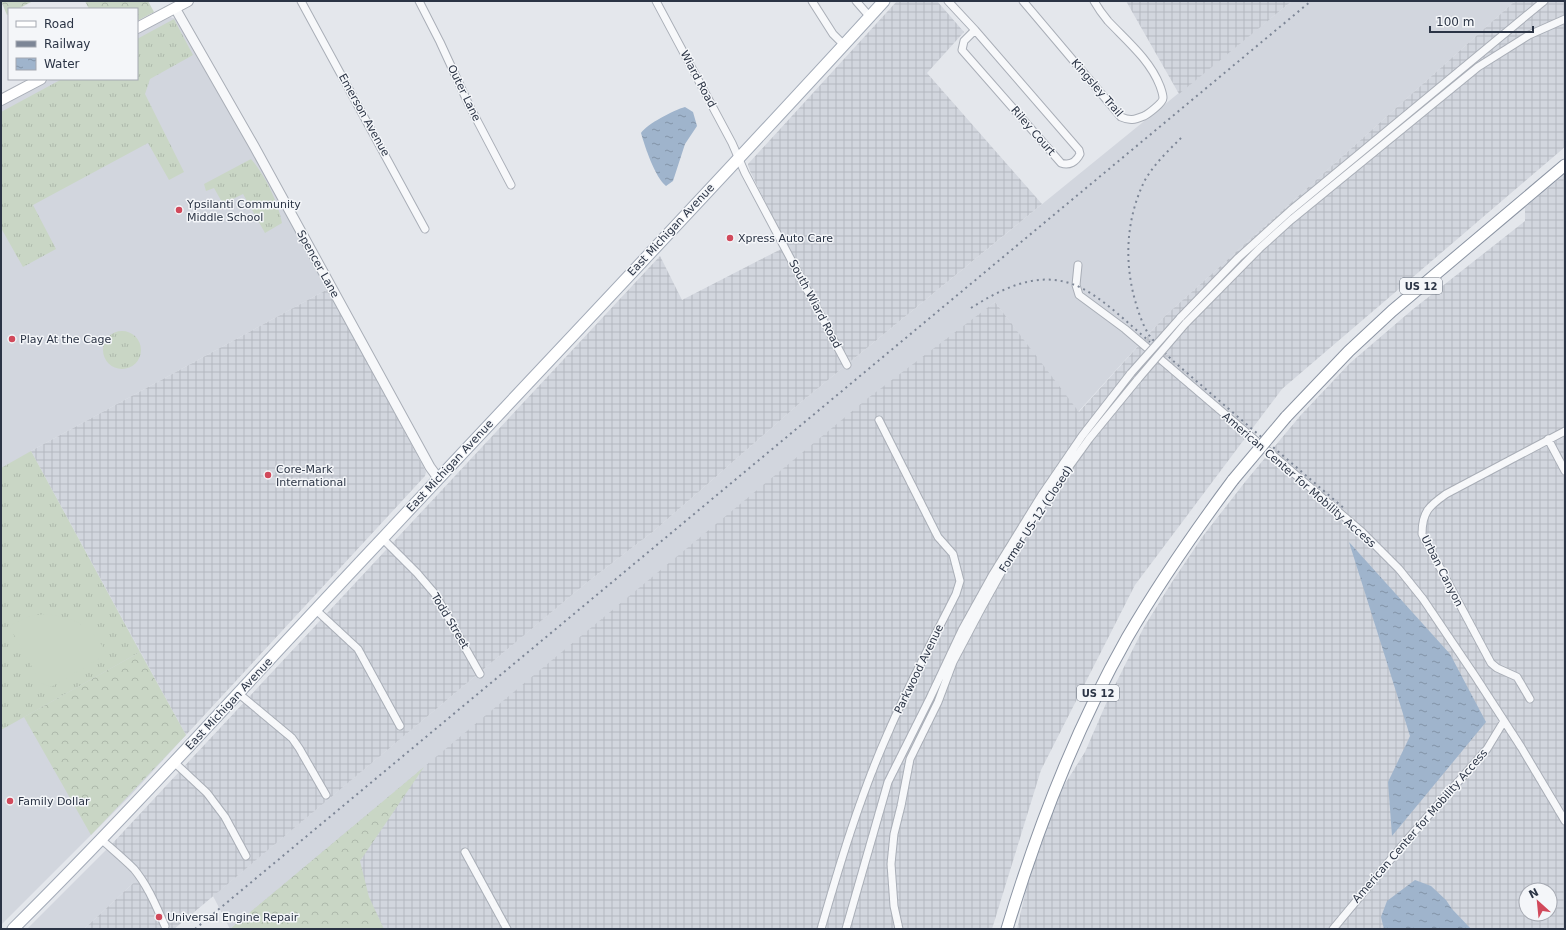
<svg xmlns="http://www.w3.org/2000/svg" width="1566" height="930" font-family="'DejaVu Sans',sans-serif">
<defs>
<pattern id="industrial-grid" width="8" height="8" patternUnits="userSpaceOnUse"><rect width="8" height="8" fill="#d2d6de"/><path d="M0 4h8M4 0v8" fill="none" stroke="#b4b8c0"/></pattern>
<pattern id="grass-tufts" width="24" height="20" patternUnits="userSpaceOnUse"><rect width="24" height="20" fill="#c9d6c5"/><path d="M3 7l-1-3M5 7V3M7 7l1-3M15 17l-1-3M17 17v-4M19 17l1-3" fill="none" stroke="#adb8ab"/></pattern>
<pattern id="forest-crowns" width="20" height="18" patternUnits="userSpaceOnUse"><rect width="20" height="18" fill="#c9d6c5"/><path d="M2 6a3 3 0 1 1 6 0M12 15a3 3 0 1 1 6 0" fill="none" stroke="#adb8ab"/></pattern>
<pattern id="water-ripples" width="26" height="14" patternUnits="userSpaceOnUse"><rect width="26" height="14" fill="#9fb4cc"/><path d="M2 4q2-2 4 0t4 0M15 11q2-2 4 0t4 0" fill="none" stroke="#8293a7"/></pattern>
</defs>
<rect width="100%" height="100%" fill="#e4e7ec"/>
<path fill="#d2d6de" d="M 1292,1 L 1515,1 L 1166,315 L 1078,412 L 995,302 L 230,929 L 213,896 L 585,584 L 655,530 L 800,403 L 1041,205 Z
M 170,17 L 176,19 L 180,25 L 208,76 L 268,179 L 328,289 L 31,451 L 186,735 L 130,796 L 1,925 L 1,106 L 51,79 L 137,79 L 137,33 Z
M 110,846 L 142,875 L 84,929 L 27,929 Z"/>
<path fill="url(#industrial-grid)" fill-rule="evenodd" d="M 897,1 L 937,1 L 964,32 L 927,73 L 1042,204 L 800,403 L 655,530 L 585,584 L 174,929 L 84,929 L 142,875 L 110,846 L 660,256 L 682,300 L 787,246 L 750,171 L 748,164 Z
M 1126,1 L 1292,1 L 1179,94 Z
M 1515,1 L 1565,1 L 1565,147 L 1282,389 L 1135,585 L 1041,770 L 992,929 L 230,929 L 540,670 L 868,398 L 995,302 L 1079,412 L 1166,315 Z
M 1565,174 L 1565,929 L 1017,929 L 1027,885 L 1058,795 L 1085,752 L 1108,699 L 1144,627 L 1172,582 L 1203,536 L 1245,482 L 1300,416 L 1350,363 L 1412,310 L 1525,221 L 1525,207 ZM 1526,890 L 1550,890 L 1550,914 L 1526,914 Z
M 328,289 L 423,466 L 426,472 L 425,476 L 186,735 L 31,451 Z"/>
<path fill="url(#grass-tufts)" d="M 174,19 L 193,55 L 150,79 L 145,94 L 184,172 L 169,180 L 148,143 L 33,205 L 56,249 L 23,267 L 1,228 L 1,112 L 62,79 L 137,79 L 137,39 Z
M 251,159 C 265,175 278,202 282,223 L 265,233 L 243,194 L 223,204 L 214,188 L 206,191 L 204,184 Z
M103 350a19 19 0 1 1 38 0a19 19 0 1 1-38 0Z
M 31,451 L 140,652 L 1,730 L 1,468 Z"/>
<path fill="url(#forest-crowns)" d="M 1,1 L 33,1 L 18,9 L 9,9 L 9,14 L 7,15 Z
M 85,1 L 148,1 L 154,12 L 137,21 L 137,9 L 89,9 Z
M 140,652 L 186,735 L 91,835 L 24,717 Z
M 424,767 L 360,861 L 369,897 L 384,929 L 230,929 Z"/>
<path fill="#c9d6c5" d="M 45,614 C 76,618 92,626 107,654 L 51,687 L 41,683 L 9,626 L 30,616 Z"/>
<path fill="url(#water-ripples)" d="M 685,107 L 693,112 L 697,126 L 685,144 L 673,181 L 666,186 C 655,177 645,147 641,133 C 647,124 674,110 685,107 Z
M 1349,542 L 1450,654 L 1486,722 L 1392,836 L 1388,782 L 1410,736 Z
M 1415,880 L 1431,886 L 1446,900 L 1452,909 L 1471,929 L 1384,929 L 1381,917 L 1387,901 Z"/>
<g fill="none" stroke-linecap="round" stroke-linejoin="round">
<g stroke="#a9aeb7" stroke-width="9">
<path id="minor" d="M 301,1 L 425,229
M 419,1 L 440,42 L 469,105 L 511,185
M 656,1 L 732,143 L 745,173 L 847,365
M 812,1 L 833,34 L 844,45
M 856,1 L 870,17
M 948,1 L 975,30 L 1079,150 L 1080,154 C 1076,162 1069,166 1061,163 L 962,50 L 964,41 L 975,30
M 1023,1 L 1121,117 C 1130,121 1134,120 1144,116 C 1148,114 1163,103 1163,98 C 1163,94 1161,89 1160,86 C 1150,60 1127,41 1108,21 C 1103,15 1098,8 1094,1
M 1078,265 L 1076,285 L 1079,295 L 1125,329 L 1275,457 L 1362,532 L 1399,569 L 1423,599 L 1475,676 L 1521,747 L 1565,821
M 1180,318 L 1238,258 L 1290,211 L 1544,1
M 1185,324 L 1260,248 L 1291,220 L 1478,67 L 1529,35 L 1565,19
M 1548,439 L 1565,471
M 382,538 L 417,573 L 435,594 L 480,674
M 316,610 L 358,649 L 400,726
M 238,693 L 292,738 L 299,748 L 326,795
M 1530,699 L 1517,677 L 1497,668 L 1491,663 L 1422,534 C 1422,512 1429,506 1446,494 L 1565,431
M 175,763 L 207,793 L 225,817 L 246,856
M 102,840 C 112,849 124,859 134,869 C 148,886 156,906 165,926
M 465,852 L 507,929
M 821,929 C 840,863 860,796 888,733 C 908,686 933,640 956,594 L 960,581 L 953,554 L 938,537 L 879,420
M 846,929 L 888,782 L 930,698 L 962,630 L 993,574 L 1041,496 L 1082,436 L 1131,373
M 899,929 L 894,906 L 891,864 L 894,834 L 901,806 L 910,759 L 938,702 L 953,662 L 981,609 L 1017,544 L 1050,493 L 1089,439 L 1138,379
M 1333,929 L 1406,841 L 1487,749 L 1504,721"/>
</g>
<g stroke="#a9aeb7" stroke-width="11">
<path id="tertiary" d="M 175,8 L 254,146 L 430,467 L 438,478"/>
</g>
<g stroke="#a9aeb7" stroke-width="12">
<path id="secondary" d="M 137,28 L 188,1
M 1,100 L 41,79"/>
</g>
<g stroke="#a3abb8" stroke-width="13">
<path id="primary" d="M 13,929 C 140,803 259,669 382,539 C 549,360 719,182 884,1"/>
</g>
<g stroke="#8b94a3" stroke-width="13">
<path id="trunk" d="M 1286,417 L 1349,351 L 1392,311 L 1565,165
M 1007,929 C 1037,829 1075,730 1127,638 C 1159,583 1195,531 1233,480"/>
</g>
<use href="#minor" stroke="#f7f8fa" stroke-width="7"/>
<use href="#tertiary" stroke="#f7f8fa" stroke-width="9"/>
<use href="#secondary" stroke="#fff" stroke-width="10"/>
<use href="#primary" stroke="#fff" stroke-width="11"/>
<use href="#trunk" stroke="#fff" stroke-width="11"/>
<path stroke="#7d8696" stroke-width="2" stroke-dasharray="2 4" stroke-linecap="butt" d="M 1181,138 C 1168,151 1153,165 1144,182 C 1125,222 1124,266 1137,307 C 1140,317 1144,327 1149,335 C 1156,344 1164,352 1172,360 L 1346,510
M 971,308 C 1001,289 1036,271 1072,284 C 1097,292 1130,325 1150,342
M 195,929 L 1311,1"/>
<g stroke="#a9aeb7" stroke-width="9" stroke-linecap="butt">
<path id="minor-bridge" d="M 1131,373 L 1180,318
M 1138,379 L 1185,324"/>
</g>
<g stroke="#8b94a3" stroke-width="13" stroke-linecap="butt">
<path id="trunk-bridge" d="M 1233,480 L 1286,417"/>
</g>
<use href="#minor-bridge" stroke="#f7f8fa" stroke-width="7"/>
<use href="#trunk-bridge" stroke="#fff" stroke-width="11"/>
</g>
<g fill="#d1495b" stroke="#f4f6f9" stroke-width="1.5">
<circle cx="179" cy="210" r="4"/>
<circle cx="730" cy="238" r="4"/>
<circle cx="12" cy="339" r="4"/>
<circle cx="268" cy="475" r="4"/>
<circle cx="10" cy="801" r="4"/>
<circle cx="159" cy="917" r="4"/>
</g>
<g text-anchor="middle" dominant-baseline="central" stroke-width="3" stroke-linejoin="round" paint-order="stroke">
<g fill="#f4f6f9" stroke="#676e7b" stroke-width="1">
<rect x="1400" y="278" width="42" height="16" rx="3"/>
<rect x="1077" y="685" width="42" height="16" rx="3"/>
</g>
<g font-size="10" font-weight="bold" fill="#2b3445">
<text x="1421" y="286">US 12</text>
<text x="1098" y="693">US 12</text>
</g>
<g font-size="11" fill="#2b3445" stroke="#f4f6f9">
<text transform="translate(698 79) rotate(62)">Wiard Road</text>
<text transform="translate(1097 88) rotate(49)">Kingsley Trail</text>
<text transform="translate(464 93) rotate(64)">Outer Lane</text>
<text transform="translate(364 115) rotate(61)">Emerson Avenue</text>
<text transform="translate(1033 131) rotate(49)">Riley Court</text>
<text transform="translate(671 230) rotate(-47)">East Michigan Avenue</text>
<text transform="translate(318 264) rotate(61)">Spencer Lane</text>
<text transform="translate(815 304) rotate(62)">South Wiard Road</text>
<text transform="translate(450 466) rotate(-47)">East Michigan Avenue</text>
<text transform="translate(1299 480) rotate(41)">American Center for Mobility Access</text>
<text transform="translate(1036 519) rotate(-57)">Former US-12 (Closed)</text>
<text transform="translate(1442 571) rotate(63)">Urban Canyon</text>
<text transform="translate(450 621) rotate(59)">Todd Street</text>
<text transform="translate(919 669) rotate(-64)">Parkwood Avenue</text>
<text transform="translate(229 704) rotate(-47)">East Michigan Avenue</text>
<text transform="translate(1420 826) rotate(-49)">American Center for Mobility Access</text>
</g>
<g font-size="11" fill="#2b3445" stroke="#f4f6f9" text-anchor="start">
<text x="187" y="204">Ypsilanti Community<tspan x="187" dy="13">Middle School</tspan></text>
<text x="738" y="238">Xpress Auto Care</text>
<text x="20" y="339">Play At the Cage</text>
<text x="276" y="469">Core-Mark<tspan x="276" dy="13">International</tspan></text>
<text x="18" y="801">Family Dollar</text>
<text x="167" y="917">Universal Engine Repair</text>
</g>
</g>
<rect width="1566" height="930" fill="none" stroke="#2b3445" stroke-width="4"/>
<rect x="8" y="8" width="130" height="72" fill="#f4f6f9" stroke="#a4a8b1"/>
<rect x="16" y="21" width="20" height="6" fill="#ffffff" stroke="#a4a8b1"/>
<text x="44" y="28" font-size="12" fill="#2b3445">Road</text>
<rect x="16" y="41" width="20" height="6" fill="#7d8696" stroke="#a4a8b1"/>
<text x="44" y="48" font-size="12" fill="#2b3445">Railway</text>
<rect x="16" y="58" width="20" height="12" fill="url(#water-ripples)" stroke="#a4a8b1"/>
<text x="44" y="68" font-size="12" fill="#2b3445">Water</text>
<g transform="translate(1538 902) rotate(333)"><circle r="19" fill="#f4f6f9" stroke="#a4a8b1"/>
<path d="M0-3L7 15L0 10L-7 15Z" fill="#d1495b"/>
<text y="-6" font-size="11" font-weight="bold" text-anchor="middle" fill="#2b3445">N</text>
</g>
<path d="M1430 26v6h103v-6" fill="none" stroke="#2b3445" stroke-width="2"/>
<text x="1436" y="26" font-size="12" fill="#2b3445" stroke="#f4f6f9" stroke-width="3" paint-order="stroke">100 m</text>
</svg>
